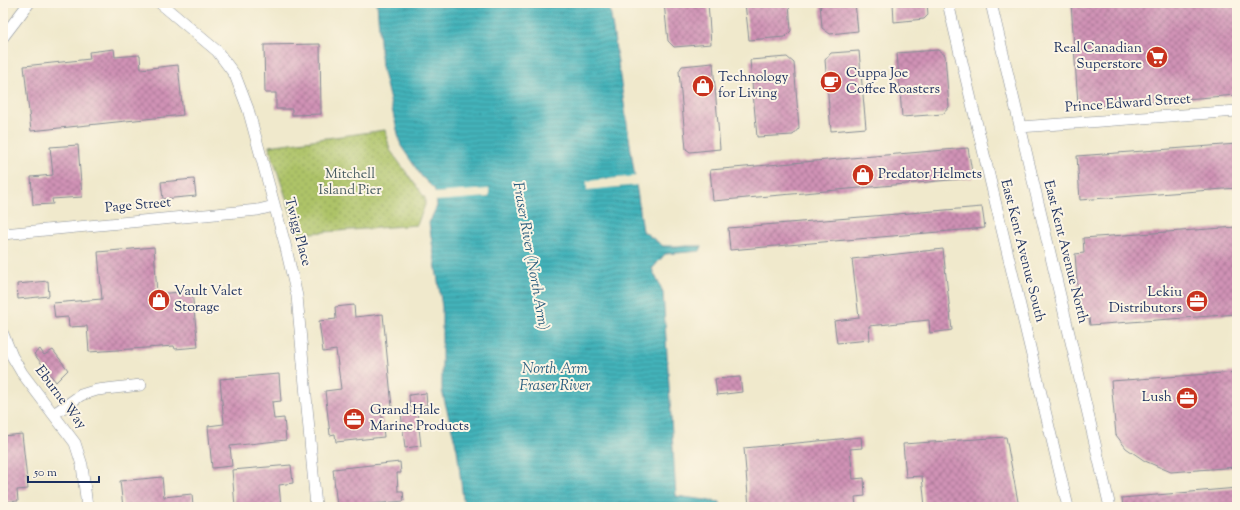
<svg xmlns="http://www.w3.org/2000/svg" width="1240" height="510" font-family="'Sorts Mill Goudy',serif">
<defs>
<pattern id="park-dots" width="8" height="8" patternUnits="userSpaceOnUse"><rect width="8" height="8" fill="#adc367"/><path d="M2 2h.1M6 6h.1" fill="none" stroke="#8c9f58" stroke-width="1.8" stroke-linecap="round"/></pattern>
<pattern id="water-rules" width="6" height="5" patternUnits="userSpaceOnUse"><rect width="6" height="5" fill="#43b3ba"/><path d="M0 2.5h6" fill="none" stroke="#37929a"/></pattern>
<pattern id="building-cross-hatch" width="8" height="8" patternUnits="userSpaceOnUse"><rect width="8" height="8" fill="#d092b5"/><path d="M0 0l8 8M0 8l8-8" fill="none" stroke="#a87896"/></pattern>
</defs>
<rect width="100%" height="100%" fill="#fcf5e5"/>
<filter id="ink" filterUnits="userSpaceOnUse"><feTurbulence type="fractalNoise" baseFrequency=".025" numOctaves="2"/><feDisplacementMap in="SourceGraphic" scale="8" xChannelSelector="R" yChannelSelector="G"/><feConvolveMatrix kernelMatrix="1 2 1 2 8 2 1 2 1" color-interpolation-filters="sRGB"/></filter>
<filter id="wash" filterUnits="userSpaceOnUse"><feTurbulence type="fractalNoise" baseFrequency=".012" numOctaves="4" result="noise"/><feDisplacementMap in="SourceGraphic" scale="16" xChannelSelector="R" yChannelSelector="G"/><feGaussianBlur stdDeviation="0.9" result="paint"/><feColorMatrix in="noise" values="0 0 0 0 0 0 0 0 0 0 0 0 0 0 0 0 0 1.4 0 .05"/><feComposite in="paint" operator="in"/></filter>
<g filter="url(#wash)">
<rect width="100%" height="100%" fill="#f0e9cc"/>
<path fill="url(#park-dots)" stroke="#647962" d="M 385,130 L 390,150 L 425,198 L 425,205 L 417,225 L 298,234 L 269,146 Z"/>
<path fill="url(#water-rules)" stroke="#2f718c" d="M 377,3 L 609,3 L 643,231 L 663,246 L 702,246 L 700,251 L 665,254 L 652,269 L 663,292 L 676,496 L 720,502 L 720,507 L 464,507 L 457,449 L 442,391 L 442,307 L 429,223 L 437,206 L 435,190 L 422,177 L 401,146 L 382,68 Z"/>
<path fill="#f0e9cc" d="M 637,176 L 638,185 L 587,190 L 587,181 Z
M 489,189 L 489,197 L 434,201 L 433,193 Z"/>
<g id="blocks">
<path fill="url(#building-cross-hatch)" d="M 664,3 L 708,3 L 711,44 L 674,47 L 668,41 Z
M 745,3 L 789,3 L 791,31 L 785,37 L 749,40 Z
M 820,3 L 855,3 L 858,31 L 830,34 L 822,28 Z
M 893,3 L 927,3 L 928,15 L 924,19 L 894,22 Z
M 1071,3 L 1237,3 L 1237,95 L 1082,107 L 1082,103 L 1078,104 Z
M 320,44 L 321,114 L 292,115 L 292,109 L 276,109 L 276,93 L 265,93 L 264,45 Z
M 114,49 L 115,57 L 140,55 L 141,69 L 178,65 L 183,115 L 31,131 L 24,66 L 90,59 L 89,52 Z
M 938,50 L 945,55 L 949,107 L 943,114 L 902,117 L 897,53 Z
M 859,51 L 866,128 L 831,131 L 825,60 L 831,53 Z
M 787,57 L 794,63 L 799,128 L 793,135 L 757,137 L 750,60 Z
M 713,63 L 720,149 L 690,152 L 686,149 L 679,71 L 682,66 Z
M 1237,144 L 1237,188 L 1080,200 L 1077,156 Z
M 78,145 L 82,197 L 52,199 L 53,204 L 33,205 L 31,177 L 53,175 L 50,147 Z
M 968,148 L 973,178 L 713,201 L 710,170 Z
M 194,179 L 196,196 L 163,199 L 161,182 Z
M 982,207 L 985,228 L 730,250 L 728,228 Z
M 1237,227 L 1237,314 L 1090,325 L 1089,318 L 1080,319 L 1075,254 L 1084,253 L 1083,238 Z
M 154,247 L 157,294 L 192,291 L 198,347 L 175,349 L 174,346 L 89,352 L 87,326 L 69,327 L 68,317 L 55,318 L 53,303 L 102,299 L 98,252 Z
M 943,249 L 952,330 L 930,333 L 929,320 L 869,326 L 870,340 L 837,343 L 834,321 L 859,318 L 852,259 Z
M 48,281 L 49,296 L 18,299 L 17,284 Z
M 354,305 L 355,317 L 383,314 L 392,407 L 381,408 L 384,437 L 336,442 L 335,434 L 330,435 L 325,391 L 341,389 L 336,350 L 323,352 L 319,321 L 336,319 L 335,307 Z
M 40,349 L 44,355 L 53,350 L 68,370 L 56,382 L 34,354 Z
M 1237,372 L 1237,467 L 1171,472 L 1145,461 L 1126,448 L 1116,435 L 1111,381 Z
M 279,374 L 281,401 L 272,402 L 274,419 L 284,418 L 286,440 L 230,446 L 232,466 L 212,468 L 208,426 L 224,424 L 220,379 Z
M 740,377 L 742,392 L 717,395 L 715,379 Z
M 426,393 L 427,405 L 410,407 L 409,395 Z
M 417,411 L 421,446 L 405,448 L 401,413 Z
M 22,434 L 28,489 L 17,490 L 18,501 L 3,502 L 3,436 Z
M 861,437 L 862,448 L 850,449 L 853,479 L 864,478 L 865,496 L 855,497 L 856,507 L 749,507 L 744,448 Z
M 1006,437 L 1019,507 L 925,507 L 922,476 L 906,477 L 903,444 Z
M 400,462 L 401,473 L 397,473 L 398,491 L 403,491 L 404,501 L 337,507 L 333,469 Z
M 291,465 L 293,483 L 279,485 L 281,507 L 235,507 L 232,470 Z
M 162,477 L 164,497 L 192,494 L 193,507 L 123,507 L 120,481 Z
M 1237,488 L 1237,507 L 1123,507 L 1122,498 Z"/>
</g>
</g>
<g filter="url(#ink)">
<use href="#blocks" fill-opacity="0" stroke="#868c95" stroke-width="1"/>
<g fill="none" stroke-linecap="round" stroke-linejoin="round">
<g stroke="#868c95" stroke-width="12">
<path id="minor" d="M 160,3 L 217,51 L 235,75 L 248,109 L 285,244 L 297,296 L 316,507
M 948,3 L 1068,507
M 991,3 L 1110,507
M 3,37 L 29,3
M 1020,127 L 1237,111
M 3,234 L 258,210 L 274,206
M 3,334 L 12,356 L 22,373 L 75,443 L 82,465 L 87,507
M 54,414 L 81,395 L 97,390 L 141,385"/>
</g>
<use href="#minor" stroke="#fff" stroke-width="11"/>
</g>
</g>
<defs>
<g id="supermarket-disc" transform="scale(1.15)"><circle r="9.5" fill="#c8321e" stroke="#fcf5e5"/><path d="M-6-5.5h2.5l.6 2H6L4.5 2H-2.5L-4.4-4H-6ZM-1.5 3.2a1.3 1.3 0 1 0 .1 0ZM3 3.2a1.3 1.3 0 1 0 .1 0Z" fill="#fff"/></g>
<g id="cafe-disc" transform="scale(1.15)"><circle r="9.5" fill="#c8321e" stroke="#fcf5e5"/><path d="M-5.5-4.5H6V0H3Q3 3.5 0 3.5H-2.5Q-5.5 3.5-5.5 0ZM3-3.2v2h1.7v-2ZM-6 4.5H4V6H-6Z" fill="#fff"/></g>
<g id="shop-disc" transform="scale(1.15)"><circle r="9.5" fill="#c8321e" stroke="#fcf5e5"/><path d="M-5-2.5h2.3a2.7 3.5 0 0 1 5.4 0H5L5.5 6h-11ZM-1.5-2.5h3a1.5 2.3 0 0 0-3 0Z" fill="#fff"/></g>
<g id="office-disc" transform="scale(1.15)"><circle r="9.5" fill="#c8321e" stroke="#fcf5e5"/><path d="M-6-3h4V-5.5h4V-3h4V5H-6ZM-1-4.5V-3h2v-1.5ZM-6 0V1H6V0Z" fill="#fff"/></g>
</defs>
<g fill-rule="evenodd">
<use href="#supermarket-disc" x="1157" y="57"/>
<use href="#cafe-disc" x="831" y="82"/>
<use href="#shop-disc" x="703" y="86"/>
<use href="#shop-disc" x="863" y="175"/>
<use href="#shop-disc" x="159" y="300"/>
<use href="#office-disc" x="1197" y="301"/>
<use href="#office-disc" x="1187" y="398"/>
<use href="#office-disc" x="354" y="419"/>
</g>
<g text-anchor="middle" dominant-baseline="central" stroke-width="4" stroke-linejoin="round" paint-order="stroke">
<g font-size="14" fill="#1b2f5e" stroke="#fcf5e5" text-anchor="start">
<text x="1142" y="49" text-anchor="end">Real Canadian<tspan x="1142" dy="16">Superstore</tspan></text>
<text x="846" y="74">Cuppa Joe<tspan x="846" dy="16">Coffee Roasters</tspan></text>
<text x="718" y="78">Technology<tspan x="718" dy="16">for Living</tspan></text>
<text x="878" y="175">Predator Helmets</text>
<text x="174" y="292">Vault Valet<tspan x="174" dy="16">Storage</tspan></text>
<text x="1182" y="293" text-anchor="end">Lekiu<tspan x="1182" dy="16">Distributors</tspan></text>
<text x="1172" y="398" text-anchor="end">Lush</text>
<text x="370" y="411">Grand Hale<tspan x="370" dy="16">Marine Products</tspan></text>
</g>
<g font-size="14" fill="#1b2f5e" stroke="#fcf5e5">
<text transform="translate(1128 104) rotate(-4)">Prince Edward Street</text>
<text transform="translate(138 206) rotate(-5)">Page Street</text>
<text transform="translate(297 232) rotate(75)">Twigg Place</text>
<text transform="translate(1022 251) rotate(76)">East Kent Avenue South</text>
<text transform="translate(1065 252) rotate(76)">East Kent Avenue North</text>
<text transform="translate(60 398) rotate(53)">Eburne Way</text>
</g>
<g font-size="14" fill="#475b61" stroke="#fcf5e5">
<text x="350" y="175">Mitchell<tspan x="350" dy="16">Island Pier</tspan></text>
</g>
<g font-size="15" font-style="italic" fill="#295d7e" stroke="#fcf5e5">
<text transform="translate(530 256) rotate(80)">Fraser River (North Arm)</text>
<text x="555" y="369">North Arm<tspan x="555" dy="17">Fraser River</tspan></text>
</g>
</g>
<rect width="1240" height="510" fill="none" stroke="#fcf5e5" stroke-width="16"/>
<path d="M28 476v6h71v-6" fill="none" stroke="#1b2f5e" stroke-width="2"/>
<text x="34" y="476" font-size="12" fill="#1b2f5e" stroke="#fcf5e5" stroke-width="3" paint-order="stroke">50 m</text>
</svg>
